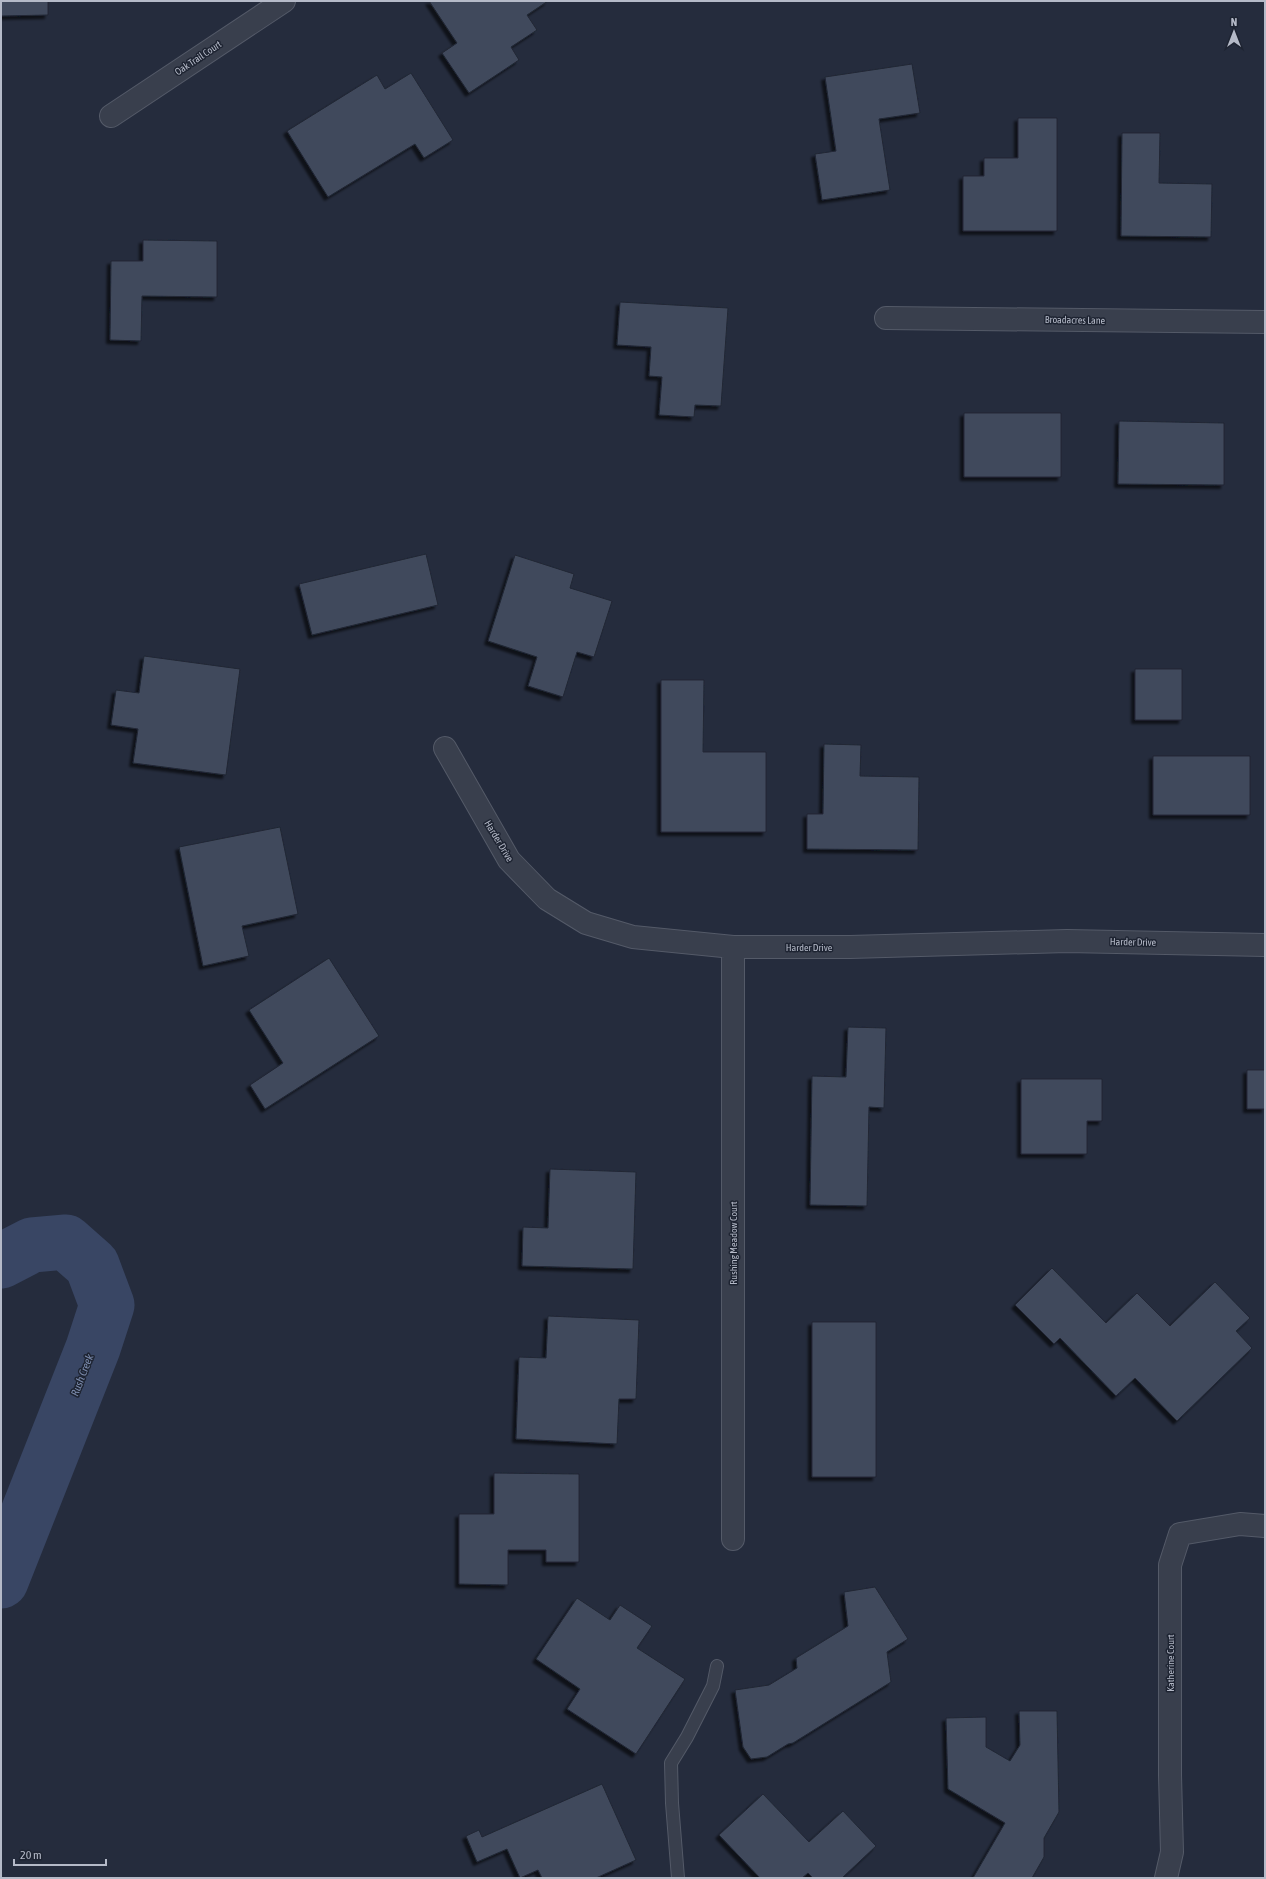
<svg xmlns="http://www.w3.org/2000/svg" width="1266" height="1879" font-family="'Asap Condensed',sans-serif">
<defs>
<filter id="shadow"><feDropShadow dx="-3.5" dy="3.5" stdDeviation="1" flood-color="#0009"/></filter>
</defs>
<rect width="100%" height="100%" fill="#252c3d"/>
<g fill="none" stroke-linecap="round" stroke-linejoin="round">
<path stroke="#394664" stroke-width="55" d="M 1,1261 L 32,1245 L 66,1242 L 92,1265 L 107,1305 L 93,1348 L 1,1581"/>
</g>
<path fill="#414a5c" stroke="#202634" filter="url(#shadow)" d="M 1,1 L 48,1 L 48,15 L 1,16 Z
M 429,1 L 548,1 L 527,15 L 537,30 L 511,47 L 519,60 L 469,93 L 442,53 L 457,43 Z
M 912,64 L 920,113 L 879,119 L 890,190 L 822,200 L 815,154 L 836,151 L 825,77 Z
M 411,73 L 453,140 L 424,158 L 415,144 L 328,197 L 287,131 L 377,75 L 385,89 Z
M 1018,118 L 1057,118 L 1057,231 L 963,231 L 963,176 L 984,176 L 984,158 L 1018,158 Z
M 1122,133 L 1160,133 L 1159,183 L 1212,184 L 1211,237 L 1121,236 Z
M 143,240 L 217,241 L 217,297 L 142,296 L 141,341 L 110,340 L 111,261 L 143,261 Z
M 620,302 L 728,308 L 721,406 L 695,405 L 694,417 L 659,415 L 662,377 L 649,376 L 651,347 L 617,345 Z
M 964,413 L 1061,413 L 1061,477 L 964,477 Z
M 1119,421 L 1224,423 L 1224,485 L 1118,484 Z
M 426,554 L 438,605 L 312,635 L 299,584 Z
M 515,555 L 574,574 L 570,588 L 612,601 L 594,657 L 577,652 L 563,697 L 528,686 L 537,657 L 488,641 Z
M 144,656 L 240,669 L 226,775 L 133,763 L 138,729 L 111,725 L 116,690 L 139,693 Z
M 1135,669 L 1182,669 L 1182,720 L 1135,720 Z
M 661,680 L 704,680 L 703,752 L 766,752 L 766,832 L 661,832 Z
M 824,744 L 861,745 L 860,776 L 919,777 L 918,850 L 807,849 L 807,814 L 823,814 Z
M 1153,756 L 1250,756 L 1250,815 L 1153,815 Z
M 280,827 L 298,914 L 242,926 L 249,956 L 203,966 L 179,847 Z
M 329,958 L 379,1036 L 265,1109 L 250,1085 L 283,1063 L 249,1010 Z
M 848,1027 L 886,1028 L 884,1108 L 869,1107 L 867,1206 L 810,1205 L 812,1076 L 846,1077 Z
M 1247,1070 L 1265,1070 L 1265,1109 L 1247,1109 Z
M 1021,1079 L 1102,1079 L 1102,1121 L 1087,1121 L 1087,1154 L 1021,1154 Z
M 550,1169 L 636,1172 L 633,1269 L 522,1266 L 523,1227 L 548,1228 Z
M 1052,1268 L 1106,1323 L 1137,1293 L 1170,1326 L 1215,1282 L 1250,1318 L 1236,1331 L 1252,1348 L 1177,1421 L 1135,1378 L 1116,1396 L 1060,1338 L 1054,1344 L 1015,1305 Z
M 548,1316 L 639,1320 L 636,1399 L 619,1399 L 617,1444 L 516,1439 L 519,1357 L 546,1358 Z
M 812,1322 L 876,1322 L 876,1477 L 812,1477 Z
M 494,1473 L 579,1474 L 579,1562 L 546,1562 L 546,1550 L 508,1550 L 508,1585 L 459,1584 L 459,1514 L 494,1514 Z
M 875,1587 L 908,1639 L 887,1652 L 891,1682 L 793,1743 L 788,1744 L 767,1757 L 751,1759 L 743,1747 L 735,1690 L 769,1685 L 797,1668 L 796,1658 L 848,1626 L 844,1592 Z
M 577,1598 L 610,1620 L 620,1605 L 652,1626 L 637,1648 L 685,1679 L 636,1754 L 567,1709 L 580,1689 L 536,1659 Z
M 1019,1711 L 1057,1711 L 1059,1812 L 1044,1838 L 1044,1857 L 1032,1878 L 973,1878 L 1005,1823 L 948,1789 L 946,1718 L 986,1717 L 986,1747 L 1010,1761 L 1020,1745 Z
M 602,1784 L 636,1860 L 596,1878 L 542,1878 L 538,1870 L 520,1878 L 507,1849 L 477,1862 L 466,1836 L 479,1830 L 482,1837 Z
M 763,1794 L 809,1842 L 843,1811 L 876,1846 L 842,1878 L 813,1878 L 808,1873 L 802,1878 L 760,1878 L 719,1835 Z"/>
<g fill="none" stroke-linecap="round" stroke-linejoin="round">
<g stroke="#545a68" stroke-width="14">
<path id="service" d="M 678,1878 L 672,1803 L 671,1763 L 687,1737 L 713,1686 L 717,1666"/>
</g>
<g stroke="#545a68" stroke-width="24">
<path id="minor" d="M 111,116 L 284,1
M 886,318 L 1265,322
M 445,748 L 509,860 L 547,899 L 586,923 L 633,937 L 733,947 L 850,947 L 1067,941 L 1265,945
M 733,947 L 733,1539
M 1166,1878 L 1172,1852 L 1170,1775 L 1170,1565 L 1180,1534 L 1240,1524 L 1265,1526"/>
</g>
<use href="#service" stroke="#393f4d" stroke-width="12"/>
<use href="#minor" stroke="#393f4d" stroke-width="22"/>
</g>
<g text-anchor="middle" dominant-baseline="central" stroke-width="3" stroke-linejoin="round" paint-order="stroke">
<g font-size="10" fill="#b5bac8" stroke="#1e2432">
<text transform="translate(198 58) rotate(-34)">Oak Trail Court</text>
<text transform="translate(1075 320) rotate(1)">Broadacres Lane</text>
<text transform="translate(499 841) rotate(59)">Harder Drive</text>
<text transform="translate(1133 942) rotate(1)">Harder Drive</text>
<text x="809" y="947">Harder Drive</text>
<text transform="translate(733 1243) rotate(-90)">Rushing Meadow Court</text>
<text transform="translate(1170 1663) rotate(-90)">Katherine Court</text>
</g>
<g font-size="11" font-style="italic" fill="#7d8daf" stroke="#1e2432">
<text transform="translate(82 1375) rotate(-69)">Rush Creek</text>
</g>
</g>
<rect width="1266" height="1879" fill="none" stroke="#b5bac8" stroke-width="4"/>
<g transform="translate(1234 32)" stroke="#1e2432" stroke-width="3" paint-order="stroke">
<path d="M0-3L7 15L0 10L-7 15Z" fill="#b5bac8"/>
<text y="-6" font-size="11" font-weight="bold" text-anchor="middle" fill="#b5bac8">N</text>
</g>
<path d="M14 1859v6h92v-6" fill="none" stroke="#b5bac8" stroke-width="2"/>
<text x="20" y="1859" font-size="12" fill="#b5bac8" stroke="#1e2432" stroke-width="3" paint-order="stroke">20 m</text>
</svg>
